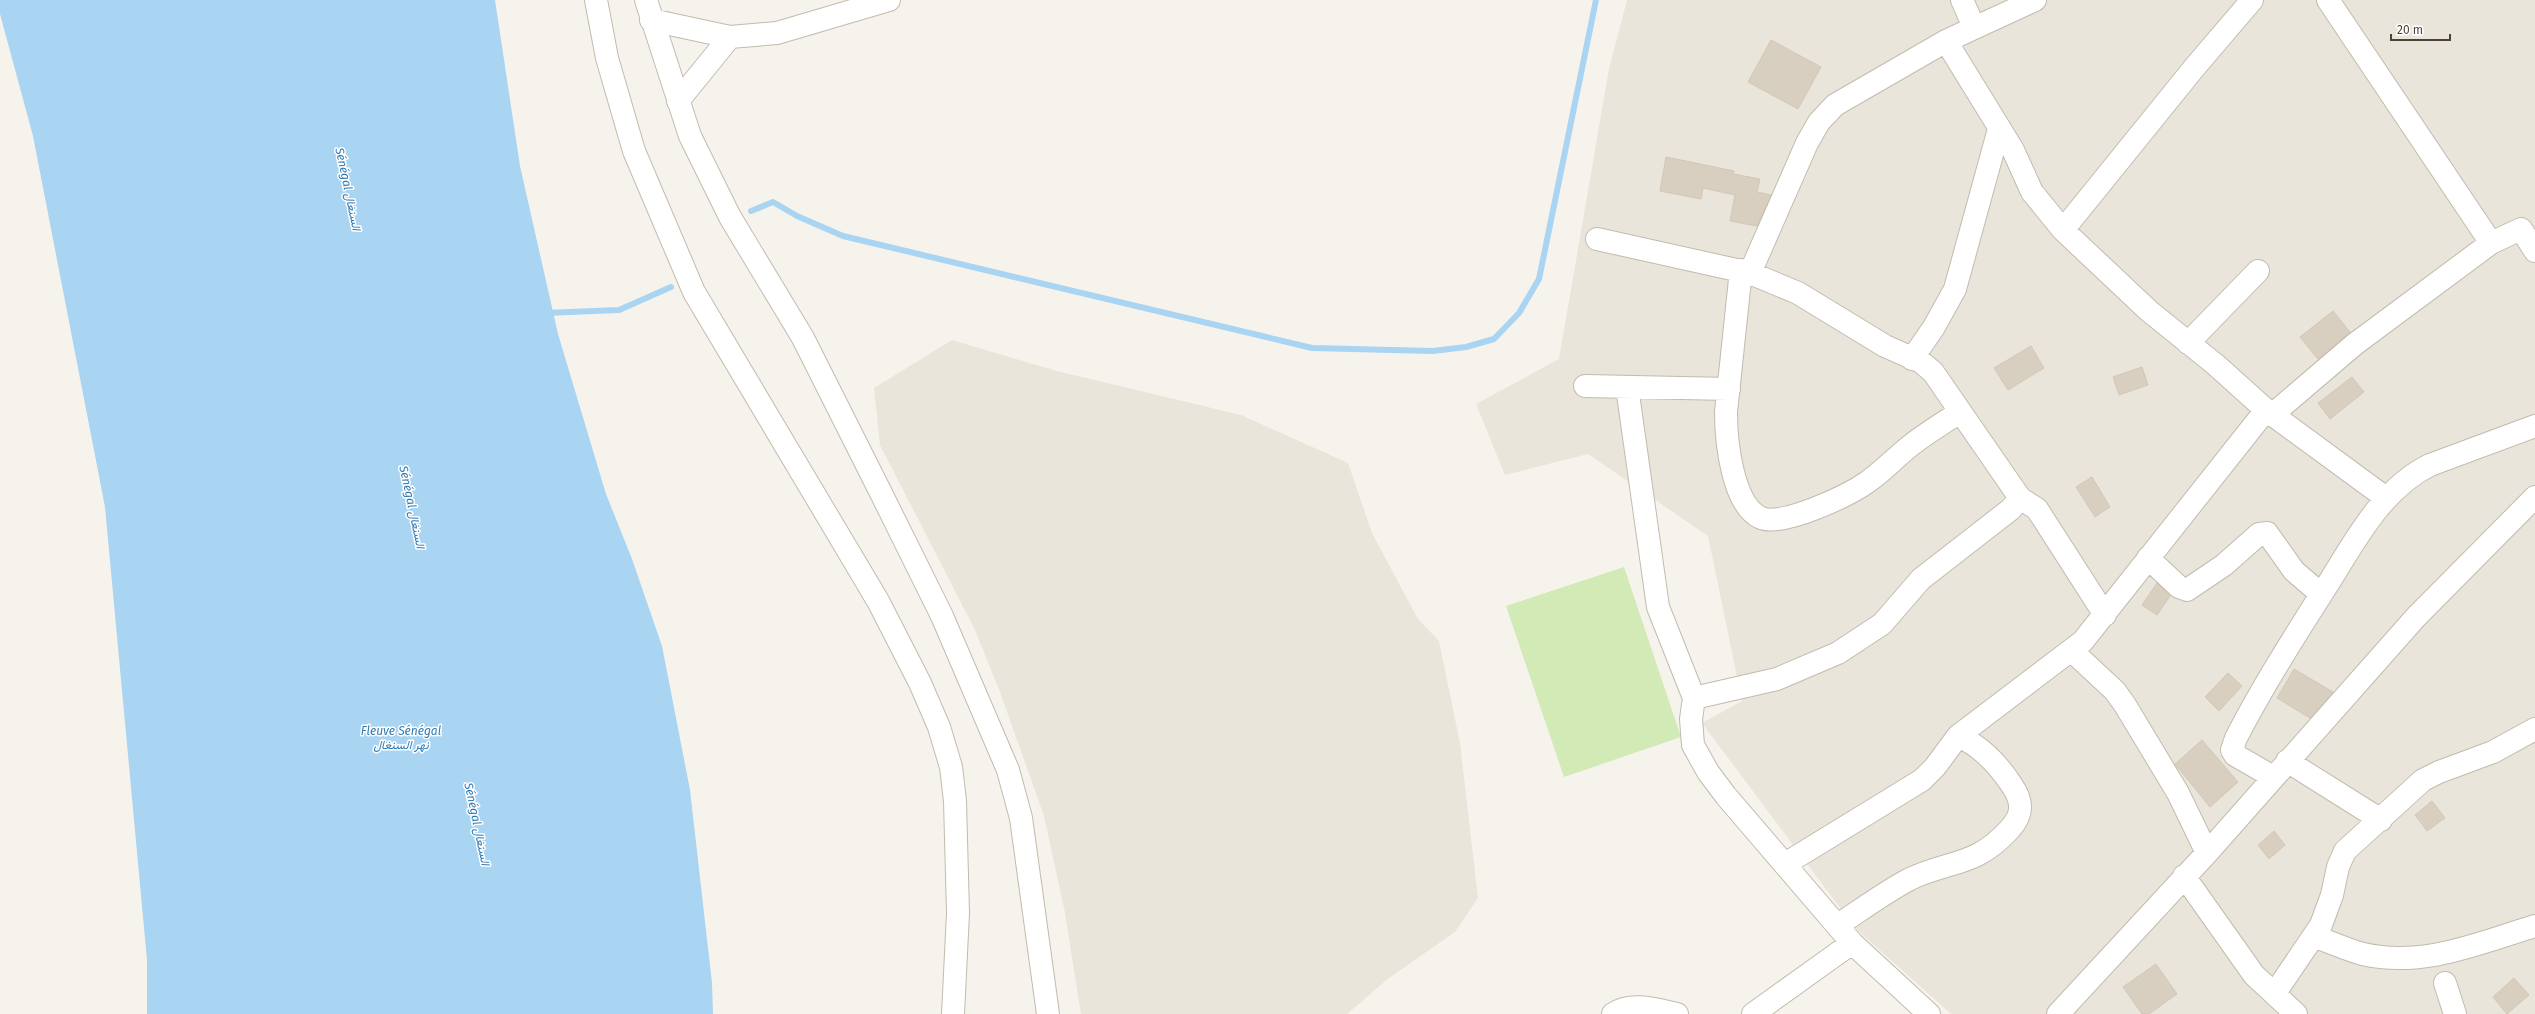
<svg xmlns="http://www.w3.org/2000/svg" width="2535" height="1014" font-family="'Fira Sans',Vazirmatn,sans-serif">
<rect width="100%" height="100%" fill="#f6f3ec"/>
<path fill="#eae5da" d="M 1627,0 L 2535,0 L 2535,1014 L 2055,1014 L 2051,1008 L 2046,1014 L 1951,1014 L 1855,928 L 1702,723 L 1742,701 L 1708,536 L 1588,454 L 1505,475 L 1476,404 L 1559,359 L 1609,69 Z
M 952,340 L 1057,371 L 1241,415 L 1348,463 L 1372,533 L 1418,619 L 1439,641 L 1460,743 L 1478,898 L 1455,932 L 1389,978 L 1347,1014 L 1081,1014 L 1065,913 L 1044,816 L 1000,692 L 975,630 L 880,445 L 874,388 Z"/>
<path fill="#d2eab5" d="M 1624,567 L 1681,737 L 1564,777 L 1506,606 Z"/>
<path fill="#a9d4f2" d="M 0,0 L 495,0 L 520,166 L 558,334 L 606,494 L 632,559 L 662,646 L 690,790 L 712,983 L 713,1014 L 147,1014 L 147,960 L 105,507 L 33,136 L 0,14 Z"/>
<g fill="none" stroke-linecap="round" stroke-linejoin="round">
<path stroke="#a9d4f2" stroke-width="6" d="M 751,211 L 773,202 L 797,216 L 843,236 L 1312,348 L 1433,351 L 1466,347 L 1494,339 L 1519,313 L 1539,279 L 1596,0
M 545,313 L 619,310 L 671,287"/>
</g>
<path fill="#d8cfc1" stroke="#d3c7b4" d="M 1771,40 L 1821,67 L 1798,109 L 1748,82 Z
M 1666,157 L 1734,171 L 1733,174 L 1760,179 L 1757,192 L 1771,195 L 1757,226 L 1730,221 L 1735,195 L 1703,188 L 1701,199 L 1660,191 Z
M 2333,311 L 2350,332 L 2318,359 L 2300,337 Z
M 2031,346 L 2044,368 L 2008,390 L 1994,368 Z
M 2142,367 L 2148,385 L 2119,395 L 2113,377 Z
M 2352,377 L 2364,392 L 2330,419 L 2318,403 Z
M 2092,477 L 2110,507 L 2095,517 L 2076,487 Z
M 2157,583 L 2170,596 L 2157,615 L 2142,605 Z
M 2294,669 L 2333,692 L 2310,718 L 2277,698 Z
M 2228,673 L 2242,686 L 2219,711 L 2205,697 Z
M 2202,740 L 2238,782 L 2210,807 L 2175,764 Z
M 2432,801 L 2445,818 L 2427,831 L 2415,815 Z
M 2274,831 L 2285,845 L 2269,859 L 2258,845 Z
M 2156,964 L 2177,994 L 2149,1014 L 2142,1014 L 2123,987 Z
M 2514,978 L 2529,995 L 2507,1014 L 2493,997 Z"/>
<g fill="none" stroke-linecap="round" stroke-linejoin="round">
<g stroke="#c2bbae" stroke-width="24">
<path id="minor" d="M 596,0 L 607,58 L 634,151 L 694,292 L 878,601 L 920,683 L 939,727 L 951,767 L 955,801 L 958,913 L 953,1014
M 646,0 L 690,136 L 730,217 L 803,338 L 882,495 L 942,616 L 1008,770 L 1021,818 L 1048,1014
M 1962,0 L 1974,27
M 2328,0 L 2491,243
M 651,20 L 730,37 L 777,33 L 889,0
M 1946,41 L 2013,150 L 2032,192 L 2063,230 L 2149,311 L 2216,365 L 2266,410 L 2386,498
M 678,101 L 730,37
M 2063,230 L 2194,68 L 2252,0
M 1597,239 L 1750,273 L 1798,293 L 1885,346 L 1921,362 L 1933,372 L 2020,498 L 2037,509 L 2105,615
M 1741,270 L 1726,412 C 1726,440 1732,505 1761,518 C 1782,527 1847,496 1866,483 C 1881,473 1895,458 1910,446 C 1925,434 1943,423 1960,412
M 1750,273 L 1807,143 L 1819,122 L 1835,105 L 1946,41 L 2035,0
M 2188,343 L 2258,271
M 1912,359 L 1934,327 L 1955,289 L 1999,129
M 1585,386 L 1729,389
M 1627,387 L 1658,607 L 1694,698 L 1691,719 L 1693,745 L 1708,772 L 1726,796 L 1852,943 L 1929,1014
M 2273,414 L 2355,344 L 2491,243 L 2521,229 L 2535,251
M 2148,558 L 2179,587 L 2187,590 L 2224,565 L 2259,534 L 2267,533 L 2294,571 L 2321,594
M 2072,651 L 2115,691 L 2125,705 L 2178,793 L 2207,853
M 1694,698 L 1777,679 L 1838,653 L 1882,624 L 1921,579 L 2011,509 L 2020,498
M 2287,761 L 2381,820
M 2273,777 L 2235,755 L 2232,750 L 2236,738 C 2263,686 2294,637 2326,587 C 2354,543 2381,489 2430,465 L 2535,426
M 1785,864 L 1922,780 L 1935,767 L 1958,736 L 2083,641 L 2266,410
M 2184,876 L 2254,975 L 2296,1014
M 1838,925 C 1861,910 1885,892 1910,879 C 1950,860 1975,867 2009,830 C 2024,814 2023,801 2011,784 C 1997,763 1981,746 1958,736
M 2315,937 C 2331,942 2347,950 2363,954 C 2423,968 2479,943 2535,926
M 2445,983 L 2455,1014
M 2275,993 L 2321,925 L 2332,895 L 2338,867 L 2345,851 L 2423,780 L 2439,772 L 2493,752 L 2535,729
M 1613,1014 C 1631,1001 1658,1010 1677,1014
M 1753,1014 L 1852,943
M 2058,1014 L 2207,853 L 2416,617 L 2535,497"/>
</g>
<use href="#minor" stroke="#fff" stroke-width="22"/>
</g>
<g text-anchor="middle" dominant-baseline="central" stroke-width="3" stroke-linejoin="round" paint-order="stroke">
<g font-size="12" font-style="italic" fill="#2e7ab2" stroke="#fff">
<text transform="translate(348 189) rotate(78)">Sénégal السنغال</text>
<text transform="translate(412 507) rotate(78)">Sénégal السنغال</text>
<text x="401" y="731">Fleuve Sénégal<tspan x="401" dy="14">نهر السنغال</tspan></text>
<text transform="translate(477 824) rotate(78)">Sénégal السنغال</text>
</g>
</g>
<path d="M2391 34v6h59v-6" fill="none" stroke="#4b4439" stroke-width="2"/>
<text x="2397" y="34" font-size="12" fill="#4b4439" stroke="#ffffff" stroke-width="3" paint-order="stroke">20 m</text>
</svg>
